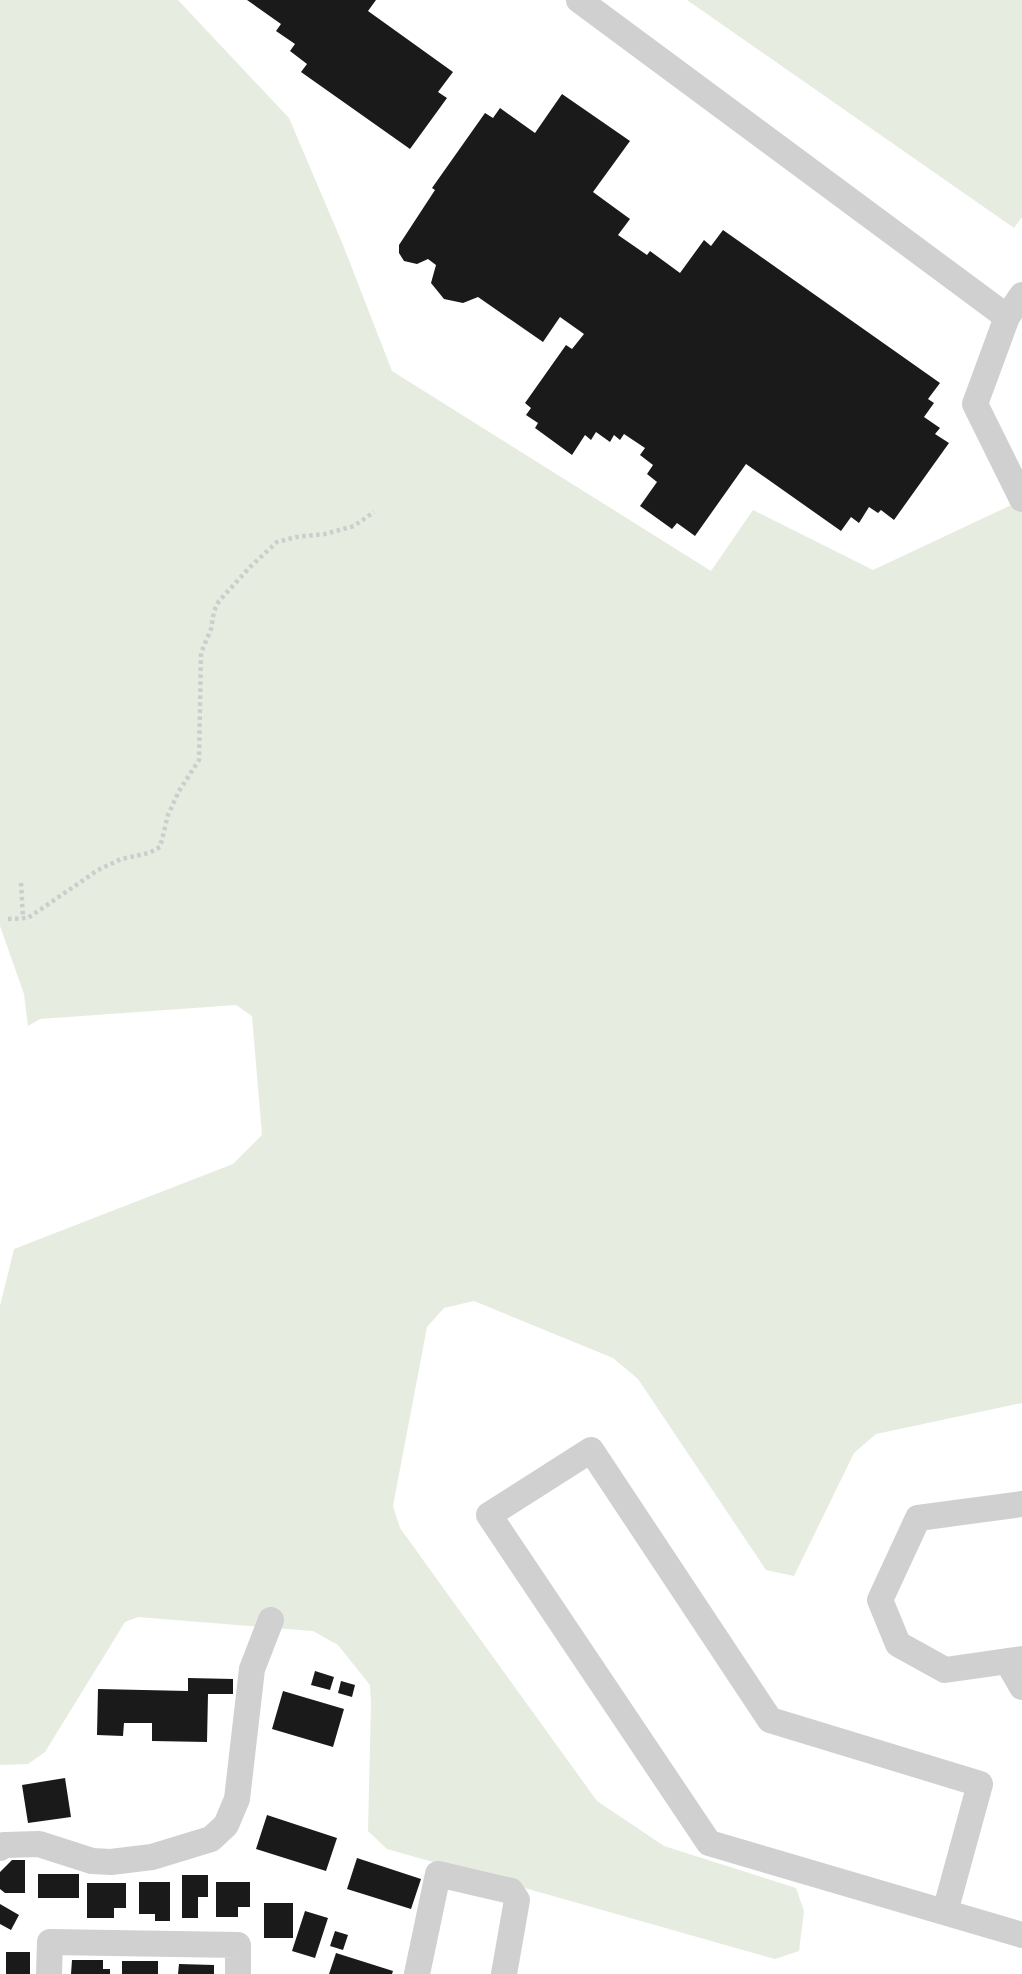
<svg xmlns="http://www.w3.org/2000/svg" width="1022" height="1974" font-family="Manrope,sans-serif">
<rect width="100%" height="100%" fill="#fff"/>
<path fill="#e6ecdf" d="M 0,0 L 178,0 L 289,118 L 343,245 L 392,371 L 711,571 L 753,510 L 873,570 L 1022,500 L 1022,1403 L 876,1434 L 854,1453 L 794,1576 L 766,1570 L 638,1379 L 613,1358 L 474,1301 L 444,1308 L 427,1327 L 393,1506 L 400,1528 L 597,1801 L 664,1846 L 796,1888 L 804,1911 L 799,1951 L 775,1959 L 387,1849 L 368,1831 L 371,1704 L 370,1685 L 338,1645 L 313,1631 L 138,1617 L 125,1622 L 45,1752 L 28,1764 L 0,1765 L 0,1306 L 14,1249 L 233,1164 L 262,1135 L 252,1016 L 236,1005 L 40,1019 L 28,1026 L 24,994 L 0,926 Z
M 687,0 L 1022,0 L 1022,217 L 1014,228 Z"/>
<path fill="#1a1a1a" d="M 247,0 L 376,0 L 368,11 L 453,72 L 438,92 L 447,98 L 410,149 L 301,72 L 307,64 L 290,51 L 295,44 L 276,31 L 281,24 Z
M 562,94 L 630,141 L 593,192 L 630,219 L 618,235 L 647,255 L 650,251 L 680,273 L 704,240 L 711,246 L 723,230 L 940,383 L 928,399 L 934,403 L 924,417 L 940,428 L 935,434 L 949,443 L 894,520 L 881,510 L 878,513 L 869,507 L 859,523 L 851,517 L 841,531 L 746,464 L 695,536 L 677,523 L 672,529 L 640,506 L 657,482 L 647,474 L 653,465 L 640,455 L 645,448 L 624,434 L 620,440 L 614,435 L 610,442 L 596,432 L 591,440 L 585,435 L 572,455 L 535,428 L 538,423 L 526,415 L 531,408 L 525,403 L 566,345 L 572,349 L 584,334 L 560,317 L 543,342 L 478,297 L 463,303 L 444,299 L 431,283 L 436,265 L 428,259 L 417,264 L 404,261 L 399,253 L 399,245 L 435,190 L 432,188 L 485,113 L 493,118 L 500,108 L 535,133 Z
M 315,1671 L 334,1677 L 330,1690 L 311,1685 Z
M 188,1678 L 233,1679 L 233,1694 L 208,1694 L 207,1742 L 152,1741 L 152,1723 L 124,1723 L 123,1736 L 97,1735 L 98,1689 L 188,1691 Z
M 341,1681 L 355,1685 L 352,1697 L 338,1693 Z
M 283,1691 L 344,1709 L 333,1747 L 272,1729 Z
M 65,1778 L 71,1817 L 28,1823 L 22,1785 Z
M 267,1815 L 337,1838 L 326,1871 L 256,1849 Z
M 357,1858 L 421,1879 L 411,1909 L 347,1889 Z
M 12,1860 L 25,1860 L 25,1893 L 5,1893 L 0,1889 L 0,1872 Z
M 38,1874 L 79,1874 L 79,1898 L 38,1898 Z
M 182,1875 L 208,1875 L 208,1897 L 198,1897 L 198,1918 L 182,1918 Z
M 139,1882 L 170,1882 L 170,1921 L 155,1921 L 155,1914 L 139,1914 Z
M 216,1882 L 250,1882 L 250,1907 L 238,1907 L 238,1917 L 216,1917 Z
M 87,1883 L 126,1883 L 126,1908 L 114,1908 L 114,1918 L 87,1918 Z
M 264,1903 L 293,1903 L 293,1938 L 264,1938 Z
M 0,1904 L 19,1915 L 11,1930 L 0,1924 Z
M 305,1911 L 328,1918 L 315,1958 L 292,1951 Z
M 335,1931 L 348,1935 L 343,1950 L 330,1946 Z
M 6,1952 L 30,1952 L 30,1974 L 6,1974 Z
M 336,1953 L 393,1971 L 392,1974 L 329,1974 Z
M 72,1960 L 103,1960 L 103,1969 L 110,1969 L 110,1974 L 71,1974 Z
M 122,1961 L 158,1961 L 158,1974 L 122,1974 Z
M 179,1964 L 214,1965 L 214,1974 L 178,1974 Z"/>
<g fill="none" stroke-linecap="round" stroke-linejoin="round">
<path stroke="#cdcdcd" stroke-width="4.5" stroke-dasharray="3.5 3.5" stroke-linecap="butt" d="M 21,883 L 23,918
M 8,919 L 28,918 L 98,870 L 121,859 L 149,853 L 160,847 L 168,815 L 179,791 L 199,760 L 201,653 L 211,629 L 214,611 L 219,601 L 250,567 L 277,542 L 296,537 L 325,534 L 354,526 L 374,512"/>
<path stroke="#d0d0d0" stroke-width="26" d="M 579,0 L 1007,317
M 1022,295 L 1007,317 L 975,404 L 1022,499
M 1022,1504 L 918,1518 L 880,1600 L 898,1644 L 945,1670 L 1022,1659
M 1007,1661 L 1022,1687
M 0,1848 L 4,1845 L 39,1844 L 92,1861 L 111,1862 L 152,1857 L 211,1839 L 226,1825 L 237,1799 L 252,1669 L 271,1620
M 945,1912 L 980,1784 L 770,1720 L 591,1450 L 489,1515 L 709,1843 L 1022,1935
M 49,1974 L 50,1942 L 238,1945 L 238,1974
M 417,1974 L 438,1874 L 511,1891 L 517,1900 L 504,1974"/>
</g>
</svg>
